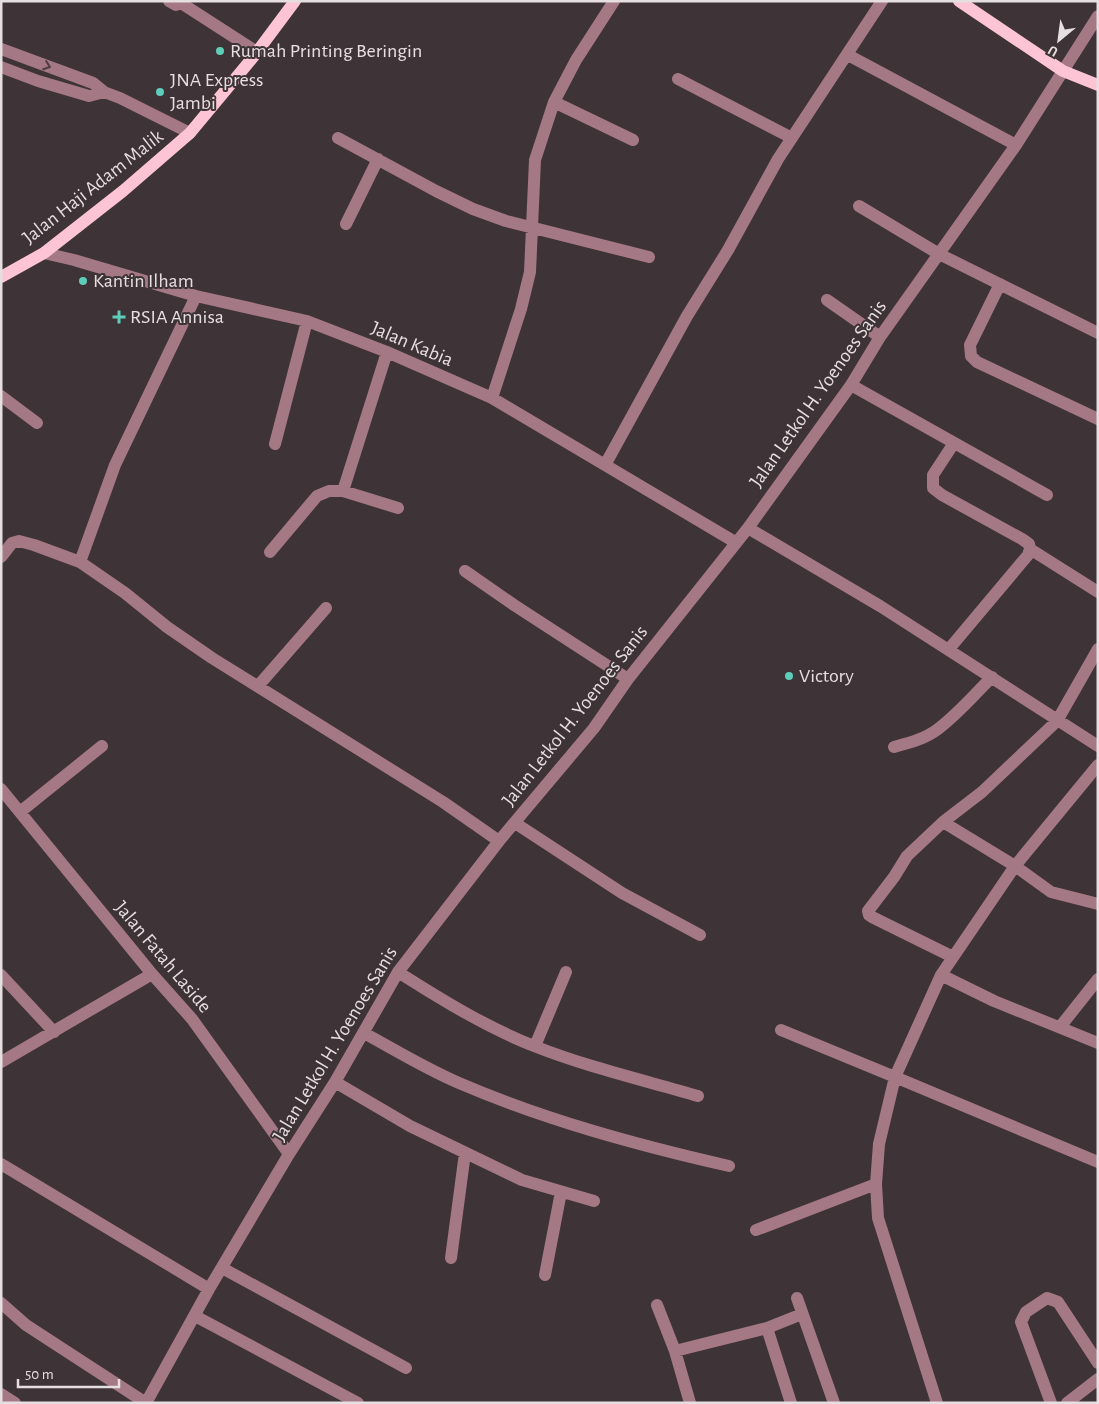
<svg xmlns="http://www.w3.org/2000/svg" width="1099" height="1404" font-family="'Alegreya Sans',sans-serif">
<rect width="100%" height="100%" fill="#3e3336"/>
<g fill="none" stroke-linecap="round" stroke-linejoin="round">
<path stroke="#a57885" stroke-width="12" d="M 169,1 L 176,5 L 181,3 L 257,52
M 1,49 L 93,83 L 104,92 L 120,98 L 190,133
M 848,55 L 1016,145
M 1,67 L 38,81 L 89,96 L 104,92
M 678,79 L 792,138
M 554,102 L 633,140
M 338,138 L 436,191 L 473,209 L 506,221 L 649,257
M 859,206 L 939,254 L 1098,333
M 346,224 L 378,159
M 44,253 L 74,260 L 196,296 L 307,321 L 387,352 L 492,398 L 735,542
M 1000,284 L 970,345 L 971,356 L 977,362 L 1098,419
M 827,300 L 880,337
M 851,385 L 1047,495
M 1,396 L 37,423
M 492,398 L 521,309 L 530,272 L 535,160 L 554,102 L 576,60 L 614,1
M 275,444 L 307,321
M 605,465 L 687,316 L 728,250 L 778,159 L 882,1
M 343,491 L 387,352
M 748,528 L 880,606 L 1098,746
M 1030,549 L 1098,592
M 270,552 L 317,496 L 329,491 L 343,491 L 398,508
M 1,557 L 12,543 L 19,541 L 34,545 L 80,562 L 125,593 L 167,627 L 212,658 L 443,802 L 499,841
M 80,562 L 115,465 L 196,296
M 465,571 L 514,605 L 628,679
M 949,649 L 1028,555 L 1030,549 L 1029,544 L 1022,539 L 942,495 L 933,488 L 933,475 L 954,443
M 258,686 L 326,608
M 894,747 C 909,743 925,739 938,729 C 958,714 974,695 992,677
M 1,789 L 152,974 L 192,1019 L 289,1154
M 20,812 L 102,746
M 943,822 L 1015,866 L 1051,892 L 1098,904
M 515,823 L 622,893 L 700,935
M 953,957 L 872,917 L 869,915 L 868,911 L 894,877 L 907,856 L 943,822 L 982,792 L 1057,721 L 1098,649
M 398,972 C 442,1000 486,1027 534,1046 C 587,1067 643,1080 698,1096
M 1,975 L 54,1032
M 941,975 L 994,1001 L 1098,1043
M 1060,1027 L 1098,979
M 781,1030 L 895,1077 L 1098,1162
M 364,1033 C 395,1050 426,1069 459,1083 C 545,1120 637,1145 729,1166
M 535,1046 L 566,972
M 1,1062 L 152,974
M 335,1082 L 410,1126 L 522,1180 L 594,1201
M 1,1164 L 209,1289
M 756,1230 L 876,1184
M 451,1258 L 465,1153
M 222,1268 L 406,1368
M 545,1275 L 561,1192
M 797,1298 L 834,1403
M 1,1303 L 26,1325 L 146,1403
M 657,1305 L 675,1351 L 690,1403
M 195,1316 L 358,1403
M 767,1328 L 791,1403
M 675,1351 L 767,1328 L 802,1314
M 1,1394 L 15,1403
M 146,1403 L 209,1289 L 289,1154 L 335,1082 L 398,972 L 499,841 L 594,728 L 628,679 L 748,528 L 851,385 L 880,337 L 1016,145 L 1098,16
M 937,1403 L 878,1218 L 876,1184 L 879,1144 L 895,1077 L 941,975 L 1015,866 L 1098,765
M 1051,1403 L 1021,1322 L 1026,1312 L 1047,1298 L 1058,1302 L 1098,1363
M 1067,1403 L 1098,1379"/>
<path stroke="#fcc4d5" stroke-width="12" d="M 959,1 L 1063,71 L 1098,85
M 1,277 L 44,253 L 123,191 L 190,133 L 254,56 L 295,1"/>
</g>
<defs><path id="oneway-chevron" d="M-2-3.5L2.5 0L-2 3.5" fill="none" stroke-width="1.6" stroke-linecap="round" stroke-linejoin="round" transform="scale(1.25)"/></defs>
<use stroke="#4d3d42" href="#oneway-chevron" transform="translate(47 66) rotate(20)"/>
<g fill="#5dceb9" stroke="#3e3336" stroke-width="2">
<circle cx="220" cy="51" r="5"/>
<circle cx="160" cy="92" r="5"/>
<circle cx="83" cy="281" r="5"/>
<path d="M116.5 309.5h5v5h5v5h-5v5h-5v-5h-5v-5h5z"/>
<circle cx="789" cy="676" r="5"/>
</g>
<g text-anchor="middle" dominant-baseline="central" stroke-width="4" stroke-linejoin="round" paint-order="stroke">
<g font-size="20" fill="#e6dfe1" stroke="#3e3336" text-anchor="start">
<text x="230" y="51">Rumah Printing Beringin</text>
<text x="170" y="80">JNA Express<tspan x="170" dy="23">Jambi</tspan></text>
<text x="93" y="281">Kantin Ilham</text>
<text x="130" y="317">RSIA Annisa</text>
<text x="799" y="676">Victory</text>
</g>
<g font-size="20" fill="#e6dfe1" stroke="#3e3336">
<text transform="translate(93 187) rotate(-38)">Jalan Haji Adam Malik</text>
<text transform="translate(412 344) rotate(23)">Jalan Kabia</text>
<text transform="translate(818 394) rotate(-55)">Jalan Letkol H. Yoenoes Sanis</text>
<text transform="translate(575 716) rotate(-52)">Jalan Letkol H. Yoenoes Sanis</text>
<text transform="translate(163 957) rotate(50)">Jalan Fatah Laside</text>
<text transform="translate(335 1044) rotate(-59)">Jalan Letkol H. Yoenoes Sanis</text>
</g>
</g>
<rect width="1099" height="1404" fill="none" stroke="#e6dfe1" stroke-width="5"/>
<g transform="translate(1059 40) rotate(209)" stroke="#3e3336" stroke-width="4" paint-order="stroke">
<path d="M0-4L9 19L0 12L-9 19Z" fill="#e6dfe1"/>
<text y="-8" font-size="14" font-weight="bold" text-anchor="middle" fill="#e6dfe1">U</text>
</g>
<path d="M18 1379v8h101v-8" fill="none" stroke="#e6dfe1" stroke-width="2.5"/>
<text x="25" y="1379" font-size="15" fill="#e6dfe1" stroke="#3e3336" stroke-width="4" paint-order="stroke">50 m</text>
</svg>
